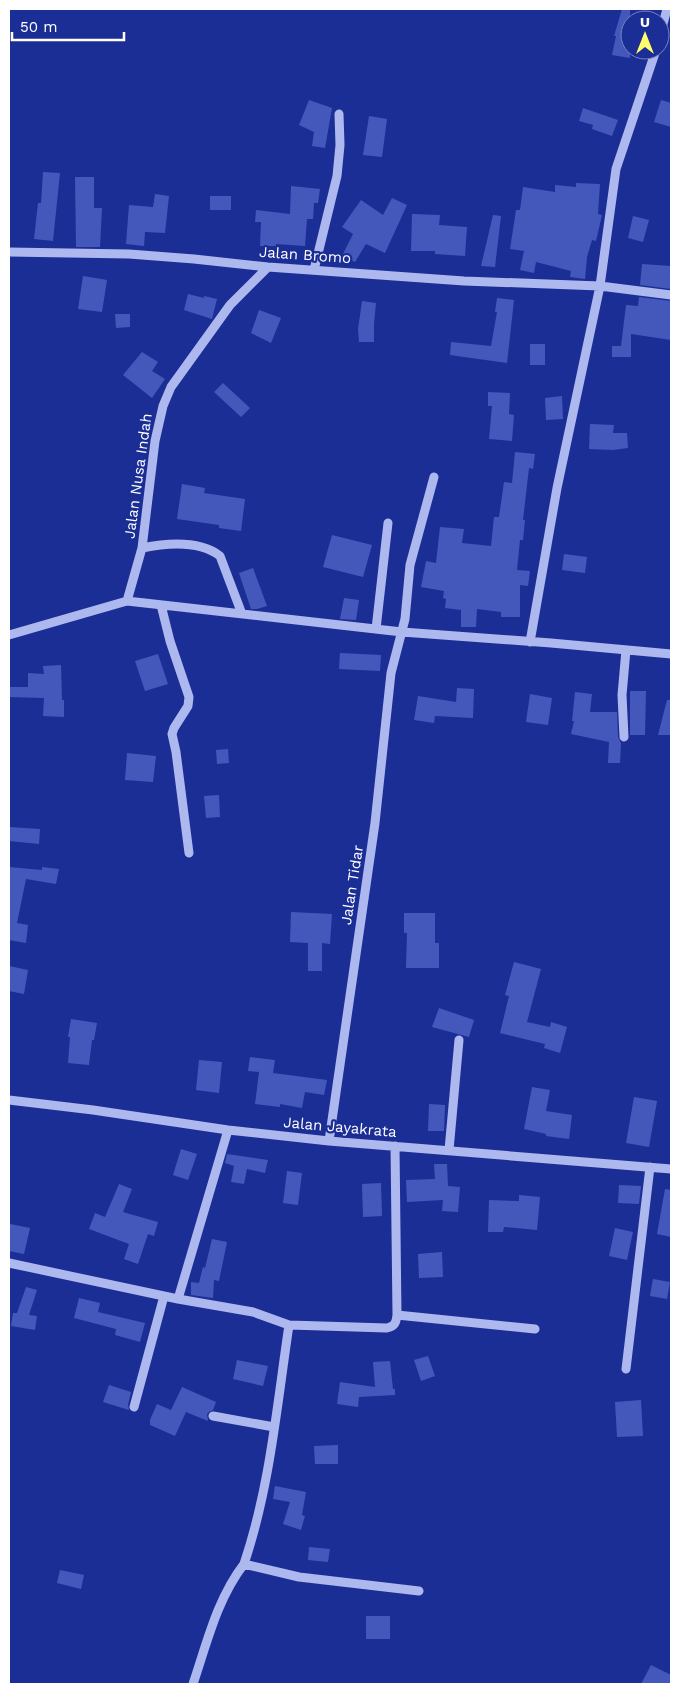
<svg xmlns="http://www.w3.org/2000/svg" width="680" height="1693" font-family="'Work Sans',sans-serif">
<rect width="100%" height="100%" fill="#1b2e95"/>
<path fill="#4458bc" d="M 622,9 L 630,9 L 630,58 L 612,55 L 616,36 L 614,36 Z
M 309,100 L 332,108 L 325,148 L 312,146 L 314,132 L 299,125 Z
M 661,100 L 671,103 L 671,127 L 654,122 Z
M 583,108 L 618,120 L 612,136 L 592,129 L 593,125 L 579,121 Z
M 369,116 L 387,119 L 382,157 L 363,155 Z
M 43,172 L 60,173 L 53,241 L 34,239 L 38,203 L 41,203 Z
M 75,177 L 94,177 L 94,208 L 102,208 L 100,247 L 76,247 Z
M 576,183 L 600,184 L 598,214 L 602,215 L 596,241 L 592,240 L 587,257 L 585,279 L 570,277 L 571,271 L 536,262 L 534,273 L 520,270 L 524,251 L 510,249 L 516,210 L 520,210 L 523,187 L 555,192 L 555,185 L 576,187 Z
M 291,186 L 320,189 L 318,203 L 314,203 L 313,219 L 307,219 L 305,246 L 276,244 L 276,246 L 260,246 L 261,222 L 255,222 L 256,210 L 290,214 Z
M 155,194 L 169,196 L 165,233 L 145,232 L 144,246 L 126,244 L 129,205 L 153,207 Z
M 210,196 L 231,196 L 231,210 L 210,210 Z
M 392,198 L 407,205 L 385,253 L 366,244 L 355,262 L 342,256 L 353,234 L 342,227 L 361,200 L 383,215 Z
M 412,214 L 440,215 L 439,225 L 467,227 L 465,256 L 435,254 L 435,251 L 411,251 Z
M 493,215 L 501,216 L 495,267 L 481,266 Z
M 633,216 L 649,220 L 643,242 L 628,238 Z
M 642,264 L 671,266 L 671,289 L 640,285 Z
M 83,276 L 107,280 L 102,312 L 78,309 Z
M 188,294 L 204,298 L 204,296 L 217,299 L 212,319 L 184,310 Z
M 639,297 L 671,301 L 671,340 L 631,334 L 631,357 L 612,357 L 612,346 L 621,346 L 626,305 L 638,306 Z
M 497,298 L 514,300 L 507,363 L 450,355 L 451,342 L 491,346 L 497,312 L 495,312 Z
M 362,301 L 376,303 L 374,324 L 374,342 L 359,342 L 358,329 Z
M 259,310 L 281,318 L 271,343 L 251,333 Z
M 115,314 L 130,314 L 130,327 L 116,328 Z
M 530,344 L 545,344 L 545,365 L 530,365 Z
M 142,352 L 158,362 L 152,371 L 165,379 L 152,398 L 123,375 Z
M 223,383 L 250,408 L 241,417 L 214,392 Z
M 488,392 L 510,393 L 509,414 L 514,415 L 512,441 L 489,439 L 492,406 L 488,406 Z
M 562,396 L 563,419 L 546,420 L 545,398 Z
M 590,424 L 614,425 L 613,433 L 627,433 L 628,448 L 613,450 L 589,449 Z
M 515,452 L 535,454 L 533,469 L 529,468 L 523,520 L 525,520 L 523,540 L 520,540 L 517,570 L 530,571 L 528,586 L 520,585 L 520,617 L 501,617 L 501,612 L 477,609 L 476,627 L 461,627 L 461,610 L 445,608 L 446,599 L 443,598 L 444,591 L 421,587 L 426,561 L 436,563 L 440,527 L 464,529 L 462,543 L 491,546 L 494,517 L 499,517 L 504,482 L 512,483 Z
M 182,484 L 205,488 L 204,493 L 245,499 L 241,531 L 219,528 L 219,525 L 177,519 Z
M 332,535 L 372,545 L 363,577 L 323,567 Z
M 564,554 L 587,557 L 585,573 L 562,570 Z
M 253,568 L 267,606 L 257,609 L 251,609 L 239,573 Z
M 344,598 L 359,600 L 356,620 L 340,619 Z
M 340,653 L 381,655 L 380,671 L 339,669 Z
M 158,654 L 168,684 L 145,691 L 135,661 Z
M 61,665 L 62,700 L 64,700 L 64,717 L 43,716 L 44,698 L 9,697 L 9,687 L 28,687 L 28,673 L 44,674 L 43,666 Z
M 457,688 L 474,689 L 473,718 L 435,716 L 434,723 L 414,720 L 418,696 L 456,702 Z
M 630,691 L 646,691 L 645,735 L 630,735 Z
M 575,692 L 592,694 L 590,712 L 617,712 L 618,737 L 621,743 L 620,763 L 608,763 L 609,742 L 571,734 L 574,721 L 572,721 Z
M 530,694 L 552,698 L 548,725 L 526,722 Z
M 667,700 L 671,700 L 671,735 L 658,735 Z
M 228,749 L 229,763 L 217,764 L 216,750 Z
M 127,753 L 156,756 L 153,782 L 125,780 Z
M 219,795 L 220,817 L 206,818 L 204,796 Z
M 9,827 L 40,829 L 39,844 L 9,841 Z
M 9,867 L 42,870 L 42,867 L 59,869 L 56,884 L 26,879 L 17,923 L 28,925 L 26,943 L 9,940 Z
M 291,912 L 332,914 L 330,944 L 322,943 L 322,971 L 308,971 L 308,943 L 290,942 Z
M 404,913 L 435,913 L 435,943 L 439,943 L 439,968 L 406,968 L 407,933 L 404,933 Z
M 514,962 L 541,969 L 527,1022 L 550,1027 L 551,1022 L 567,1027 L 560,1053 L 544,1048 L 545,1044 L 500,1033 L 509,996 L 505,995 Z
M 9,966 L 28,970 L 24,994 L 9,991 Z
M 439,1008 L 474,1020 L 469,1037 L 432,1027 Z
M 71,1019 L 97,1023 L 94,1040 L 92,1040 L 89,1065 L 68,1063 L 70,1037 L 68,1037 Z
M 250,1057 L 275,1060 L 273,1073 L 327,1080 L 324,1095 L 305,1092 L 302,1108 L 280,1104 L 280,1107 L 255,1104 L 259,1072 L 248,1071 Z
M 199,1060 L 222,1062 L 219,1093 L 196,1090 Z
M 532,1087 L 550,1090 L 546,1111 L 572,1115 L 569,1139 L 546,1136 L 546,1134 L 524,1129 Z
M 634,1097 L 657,1101 L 649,1147 L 626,1143 Z
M 429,1104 L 445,1105 L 444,1131 L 428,1131 Z
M 181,1149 L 197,1154 L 188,1180 L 173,1175 Z
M 227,1154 L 268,1160 L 265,1173 L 247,1169 L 244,1184 L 231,1182 L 234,1166 L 225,1163 Z
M 434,1164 L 447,1164 L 448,1186 L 460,1187 L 458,1212 L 442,1211 L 443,1200 L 407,1202 L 406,1180 L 435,1179 Z
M 287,1171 L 302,1173 L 298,1205 L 283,1203 Z
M 381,1183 L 382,1216 L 363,1217 L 362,1184 Z
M 119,1184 L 132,1189 L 123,1212 L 158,1222 L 154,1236 L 148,1234 L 138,1264 L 124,1259 L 129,1244 L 89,1229 L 95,1213 L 105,1217 Z
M 619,1185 L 641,1186 L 639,1204 L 618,1203 Z
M 665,1189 L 671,1190 L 671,1237 L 657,1234 Z
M 519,1195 L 540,1197 L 537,1230 L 504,1227 L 503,1232 L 488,1232 L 489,1200 L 519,1201 Z
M 10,1224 L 30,1228 L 24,1254 L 9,1251 Z
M 615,1228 L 633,1232 L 627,1260 L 609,1256 Z
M 212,1239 L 227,1242 L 219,1281 L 214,1280 L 213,1298 L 191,1295 L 191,1282 L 199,1283 L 203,1267 L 205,1268 Z
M 442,1252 L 443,1277 L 419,1278 L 418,1254 Z
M 653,1279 L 670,1282 L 667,1299 L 650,1296 Z
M 26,1287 L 37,1290 L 29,1315 L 37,1316 L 35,1330 L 11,1326 L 13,1313 L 17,1313 Z
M 79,1298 L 100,1303 L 98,1312 L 145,1323 L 140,1342 L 115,1335 L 116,1329 L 74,1318 Z
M 428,1356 L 435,1376 L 421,1381 L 414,1360 Z
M 237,1360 L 268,1366 L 263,1386 L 233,1379 Z
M 390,1361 L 393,1389 L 395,1389 L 395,1395 L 359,1397 L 358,1407 L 337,1404 L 340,1382 L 375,1387 L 373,1362 Z
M 109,1385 L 131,1392 L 128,1405 L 129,1410 L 103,1402 Z
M 182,1387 L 216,1402 L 213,1410 L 209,1412 L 207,1414 L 208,1421 L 186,1412 L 175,1436 L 150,1425 L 150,1420 L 157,1404 L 171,1410 Z
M 641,1400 L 643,1436 L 617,1437 L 615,1402 Z
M 338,1445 L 338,1464 L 315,1464 L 314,1446 Z
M 275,1486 L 306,1492 L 302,1515 L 305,1516 L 301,1530 L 283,1524 L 290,1502 L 273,1499 Z
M 309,1547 L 330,1549 L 328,1562 L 308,1560 Z
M 60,1570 L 84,1575 L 81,1589 L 57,1583 Z
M 366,1616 L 390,1616 L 390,1639 L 366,1639 Z
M 651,1665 L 671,1675 L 671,1684 L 641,1684 Z"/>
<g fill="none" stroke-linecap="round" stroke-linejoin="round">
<path stroke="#adb8ef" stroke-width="9" d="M 660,35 L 667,9
M 9,252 L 129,254 L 194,259 L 268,267 L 464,281 L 600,286 L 671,295
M 314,270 L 337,176 L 340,145 L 339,114
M 142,548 C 167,543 199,540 220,556 L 242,614
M 127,601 L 402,632 L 551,643 L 671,654
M 161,605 L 170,641 L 189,697 L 188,706 L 174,728 L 172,734 L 176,752 L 189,853
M 376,629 L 388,523
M 9,635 L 127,601 L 142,548 L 155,441 L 163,406 L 171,387 L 230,305 L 268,267
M 530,642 L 557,488 L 600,286 L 616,169 L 656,50
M 624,737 L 622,695 L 626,650
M 9,1100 L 93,1110 L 228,1130 L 329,1141 L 671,1169
M 329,1141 L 375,823 L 391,673 L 405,619 L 410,565 L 434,477
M 449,1150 L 459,1040
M 9,1263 L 178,1299 L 228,1130
M 178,1299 L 253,1312 L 289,1325 L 387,1328 C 395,1326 396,1323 397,1315 L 395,1146
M 397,1315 L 535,1329
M 289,1325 C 277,1405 270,1487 244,1564 L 299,1577 L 419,1591
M 626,1369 L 650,1167
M 134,1407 L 164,1296
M 213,1416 L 274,1427
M 193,1684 C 207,1643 217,1599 244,1564"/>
</g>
<g text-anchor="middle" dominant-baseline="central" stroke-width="4.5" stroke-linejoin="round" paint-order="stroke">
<g font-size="15" fill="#fff" stroke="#1b2e95">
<text transform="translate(305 255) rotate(4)">Jalan Bromo</text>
<text transform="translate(138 476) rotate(-82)">Jalan Nusa Indah</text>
<text transform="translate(352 885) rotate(-81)">Jalan Tidar</text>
<text transform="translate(340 1127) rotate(5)">Jalan Jayakrata</text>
</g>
</g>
<rect width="680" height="1693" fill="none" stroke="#ffffff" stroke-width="20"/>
<g transform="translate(645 35)"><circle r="24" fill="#1b2e95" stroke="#7682bf"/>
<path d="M0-4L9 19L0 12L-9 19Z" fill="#fffe6b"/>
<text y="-8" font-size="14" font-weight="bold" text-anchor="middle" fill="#ffffff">U</text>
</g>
<path d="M12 32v8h112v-8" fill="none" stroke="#ffffff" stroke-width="2.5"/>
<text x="20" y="32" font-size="15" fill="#ffffff" stroke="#1b2e95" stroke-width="4" paint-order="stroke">50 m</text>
</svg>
